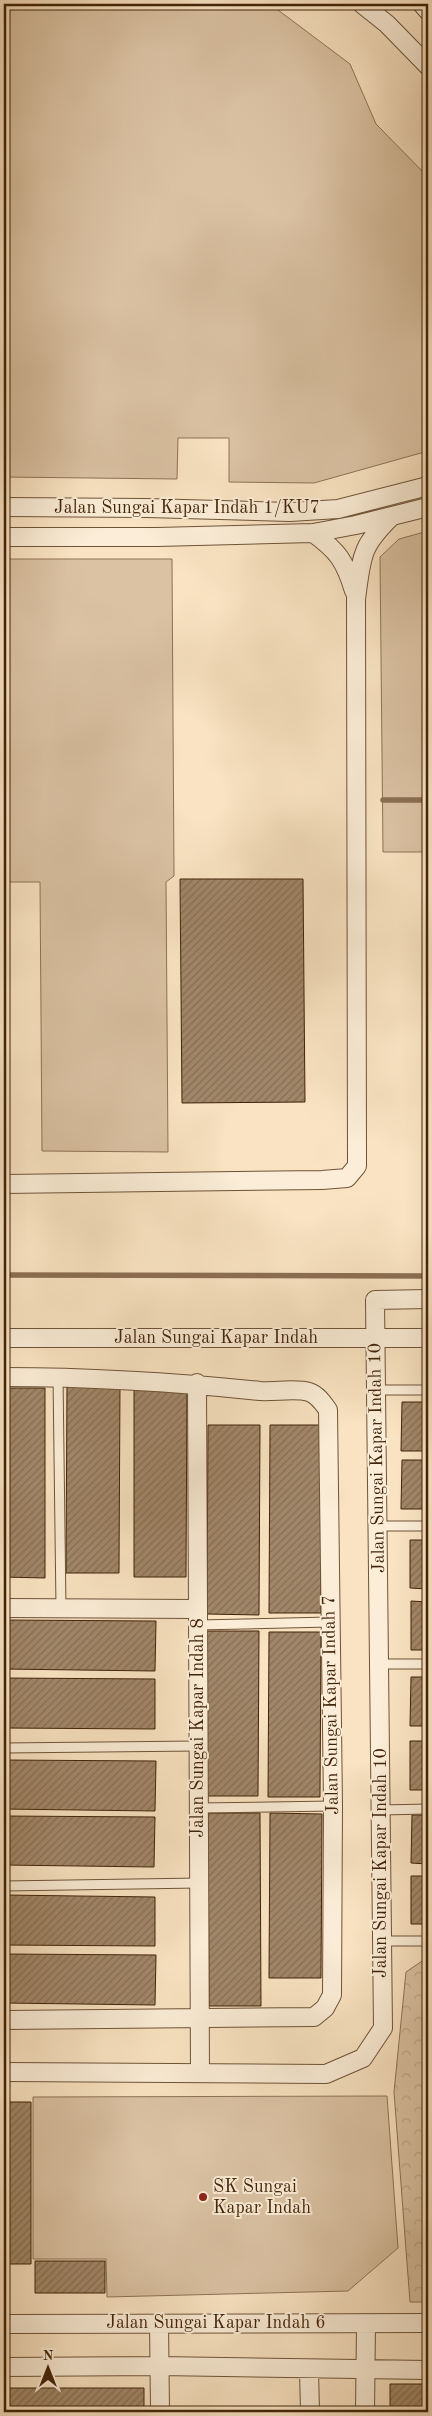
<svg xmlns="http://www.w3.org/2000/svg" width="432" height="2416" font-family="'Old Standard TT',serif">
<defs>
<pattern id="park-crowns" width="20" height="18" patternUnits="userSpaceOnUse" patternTransform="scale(1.25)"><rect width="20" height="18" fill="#dac2a3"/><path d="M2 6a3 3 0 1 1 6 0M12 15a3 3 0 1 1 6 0" fill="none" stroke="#bca68b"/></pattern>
<pattern id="building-hatch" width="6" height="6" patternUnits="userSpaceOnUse" patternTransform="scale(1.25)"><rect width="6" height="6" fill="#a18769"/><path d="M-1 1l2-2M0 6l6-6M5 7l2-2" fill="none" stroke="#856e55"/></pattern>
</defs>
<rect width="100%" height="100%" fill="#f9e3c2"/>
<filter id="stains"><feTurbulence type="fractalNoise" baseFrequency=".004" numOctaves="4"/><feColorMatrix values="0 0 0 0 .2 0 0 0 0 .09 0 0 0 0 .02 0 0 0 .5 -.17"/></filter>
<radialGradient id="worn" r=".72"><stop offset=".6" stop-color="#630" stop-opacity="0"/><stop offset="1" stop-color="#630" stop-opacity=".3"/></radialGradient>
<path fill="#dac2a3" stroke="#8e7256" d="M 4,4 L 270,4 L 350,64 L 376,124 L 428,177 L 428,451 L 314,483 L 229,482 L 229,438 L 178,438 L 177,479 L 4,477 Z
M 428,531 L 428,852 L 383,852 L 380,557 L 399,539 Z
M 4,559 L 172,559 L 174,876 L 166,882 L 168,1152 L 42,1151 L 40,882 L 4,882 Z
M 387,2096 L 398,2248 L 348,2291 L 107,2297 L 106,2259 L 33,2259 L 33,2097 Z"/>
<path fill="url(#park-crowns)" stroke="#8e7256" d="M 428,1957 L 428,2302 L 410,2302 L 394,2092 L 406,1972 Z"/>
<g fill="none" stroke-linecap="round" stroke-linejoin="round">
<path stroke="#8a6f52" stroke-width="5.5" d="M 383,800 L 428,800
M 4,1275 L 428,1276"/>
</g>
<path fill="url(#building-hatch)" stroke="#412309" d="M 180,879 L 303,879 L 305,1102 L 182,1103 Z
M 67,1383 L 120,1383 L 119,1573 L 66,1573 Z
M 134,1387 L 187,1387 L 186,1577 L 134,1577 Z
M 4,1388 L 45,1388 L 45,1578 L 4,1577 Z
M 402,1402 L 428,1402 L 428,1451 L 401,1451 Z
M 208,1425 L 260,1425 L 259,1615 L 207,1614 Z
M 270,1425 L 321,1425 L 321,1613 L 269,1613 Z
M 402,1460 L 428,1460 L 428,1509 L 401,1509 Z
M 410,1540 L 428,1540 L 428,1589 L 410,1588 Z
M 411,1601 L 428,1602 L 428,1650 L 411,1650 Z
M 4,1620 L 156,1621 L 155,1671 L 4,1669 Z
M 207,1631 L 259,1631 L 258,1796 L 207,1796 Z
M 269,1632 L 321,1632 L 320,1797 L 268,1797 Z
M 411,1677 L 428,1677 L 428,1726 L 410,1726 Z
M 4,1678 L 155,1679 L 155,1729 L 4,1728 Z
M 410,1741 L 428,1741 L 428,1790 L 410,1790 Z
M 4,1760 L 156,1761 L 155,1811 L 4,1809 Z
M 208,1813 L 260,1813 L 261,2006 L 209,2006 Z
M 270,1813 L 322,1814 L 321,1978 L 269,1978 Z
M 412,1815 L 428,1815 L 428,1864 L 411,1863 Z
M 4,1816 L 155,1817 L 154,1867 L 4,1865 Z
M 411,1876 L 428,1876 L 428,1924 L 411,1924 Z
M 4,1895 L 155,1897 L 155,1946 L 4,1945 Z
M 4,1954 L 156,1955 L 155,2005 L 4,2003 Z
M 4,2102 L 31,2102 L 31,2264 L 4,2264 Z
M 35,2261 L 105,2261 L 105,2293 L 35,2293 Z
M 390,2384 L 428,2384 L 428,2412 L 390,2412 Z
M 4,2388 L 144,2388 L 144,2412 L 4,2412 Z"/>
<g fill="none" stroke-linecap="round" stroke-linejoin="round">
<g stroke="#6f5337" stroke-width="11">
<path id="lane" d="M 58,1377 L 61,1608
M 377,1390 L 428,1390
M 378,1526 L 428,1526
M 197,1625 L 330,1622
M 379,1664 L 428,1664
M 4,1748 L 198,1746
M 199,1808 L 333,1806
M 381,1810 L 428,1809
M 4,1886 L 199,1883
M 381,1941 L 428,1941"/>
</g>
<g stroke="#6f5337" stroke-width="20">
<path id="street" d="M 362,4 L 387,24 L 428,66
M 422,4 L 428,11
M 4,507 L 147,508 L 290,512 L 338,509 L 428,486
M 313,533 C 338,551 345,561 354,591
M 4,537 L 157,537 L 313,533 L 356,525 L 428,507
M 4,1184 L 322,1180 L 347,1178 L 357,1166 L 356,599 C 362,556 360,547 392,516
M 4,1338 L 428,1338
M 4,1377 C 89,1377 174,1382 260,1391 C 274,1392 297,1388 309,1392 C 318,1395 323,1403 328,1410 L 333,1806 L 332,1995 L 325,2008 L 314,2017 L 4,2020
M 197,1383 L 200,2073
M 4,1608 L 197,1609
M 4,2072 L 326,2074 L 363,2058 L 383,2028 L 375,1300 L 428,1299
M 159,2323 L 160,2412
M 4,2324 L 428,2323
M 4,2367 L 159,2366 L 428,2370
M 309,2369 L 310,2412
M 365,2412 L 366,2324"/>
</g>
<use href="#lane" stroke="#fbedd7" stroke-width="9"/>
<use href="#street" stroke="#fbedd7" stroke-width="18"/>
</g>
<circle fill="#8f2418" stroke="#fbedd7" stroke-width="2" cx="203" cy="2197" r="5"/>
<g text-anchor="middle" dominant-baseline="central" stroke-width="4" stroke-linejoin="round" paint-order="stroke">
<g font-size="18" fill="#412309" stroke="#fbedd7">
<text x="187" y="508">Jalan Sungai Kapar Indah 1/KU7</text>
<text x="216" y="1338">Jalan Sungai Kapar Indah</text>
<text transform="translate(377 1458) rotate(-91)">Jalan Sungai Kapar Indah 10</text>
<text transform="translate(331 1705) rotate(-91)">Jalan Sungai Kapar Indah 7</text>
<text transform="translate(198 1728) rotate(-90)">Jalan Sungai Kapar Indah 8</text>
<text transform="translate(381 1863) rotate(-90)">Jalan Sungai Kapar Indah 10</text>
<text x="216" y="2323">Jalan Sungai Kapar Indah 6</text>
</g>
<g font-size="18" fill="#412309" stroke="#fbedd7" text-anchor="start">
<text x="213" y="2187">SK Sungai<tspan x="213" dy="21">Kapar Indah</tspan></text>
</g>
</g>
<rect width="432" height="2416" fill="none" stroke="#f9e3c2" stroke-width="20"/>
<rect x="5" y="5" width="422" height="2406" fill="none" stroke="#412309" stroke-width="2.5"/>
<rect x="10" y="10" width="412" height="2396" fill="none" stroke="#412309"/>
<g transform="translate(48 2368)" stroke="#fbedd7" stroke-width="4" paint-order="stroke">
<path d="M0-4L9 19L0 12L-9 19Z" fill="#412309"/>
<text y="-8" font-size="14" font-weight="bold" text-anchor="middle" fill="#412309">N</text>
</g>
<rect width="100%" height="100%" filter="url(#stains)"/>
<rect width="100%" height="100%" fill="url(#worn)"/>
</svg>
